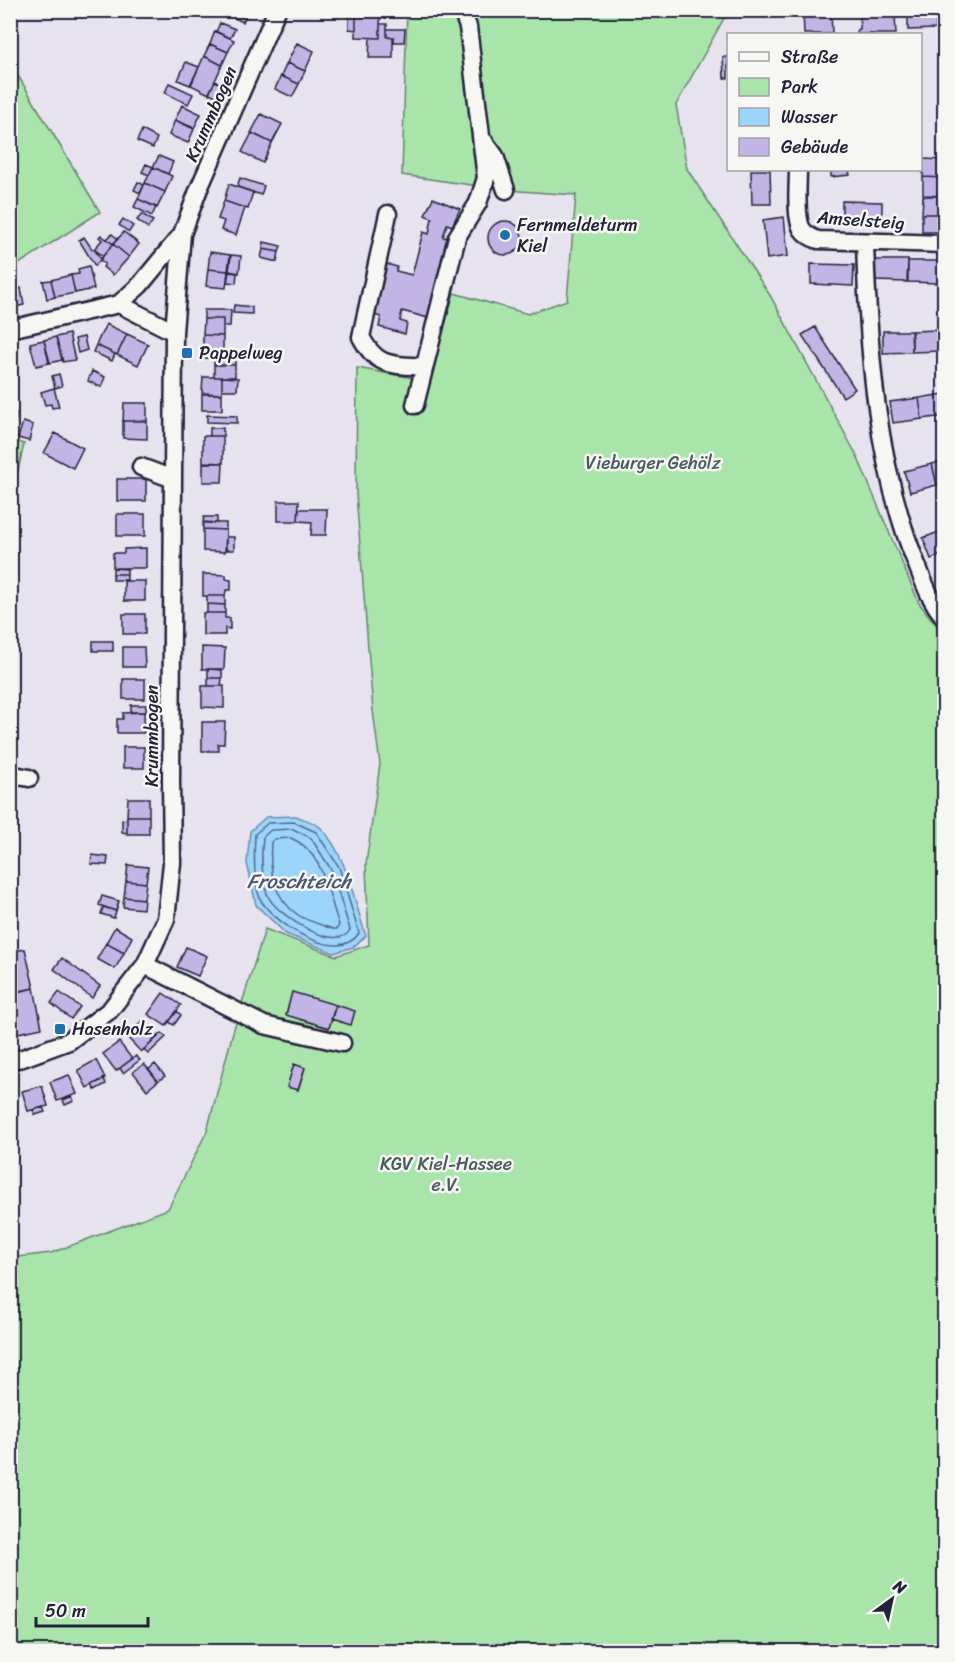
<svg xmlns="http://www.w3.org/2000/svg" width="955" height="1662" font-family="Sriracha,sans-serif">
<rect width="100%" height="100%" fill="#e6e2ee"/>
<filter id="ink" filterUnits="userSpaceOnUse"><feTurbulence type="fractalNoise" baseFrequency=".0167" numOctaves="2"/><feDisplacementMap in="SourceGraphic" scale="12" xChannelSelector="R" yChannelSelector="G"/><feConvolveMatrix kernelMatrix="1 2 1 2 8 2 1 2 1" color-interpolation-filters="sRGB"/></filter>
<g filter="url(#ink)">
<path fill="#a9e4aa" stroke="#668372" stroke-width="1.5" d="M 407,11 L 728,11 L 676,105 L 687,169 L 771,297 L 857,456 L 919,603 L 944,635 L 944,1651 L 11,1651 L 10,1258 L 51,1253 L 168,1209 L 207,1131 L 233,1032 L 265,929 L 336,956 L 369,945 L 366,864 L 380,764 L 373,711 L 356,494 L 357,368 L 429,381 L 454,293 L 528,314 L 567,300 L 576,195 L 506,190 L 402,175 Z
M 11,64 L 100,212 L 11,269 L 10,269 Z
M 11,409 L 17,413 L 12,440 L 24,444 L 11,502 Z"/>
<path fill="#9dd4fc" stroke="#6c8daf" stroke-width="1.5" d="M 296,816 C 303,819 315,822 321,828 C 347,855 354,901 366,936 L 353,947 L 334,953 L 286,934 L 256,905 L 247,863 L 250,831 L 266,817 Z"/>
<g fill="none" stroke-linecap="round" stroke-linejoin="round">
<path stroke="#536988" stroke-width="1.5" d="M 294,822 L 316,832 L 339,867 L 359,933 C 339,965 277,925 262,902 C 253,888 254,850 255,834 L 268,823 Z
M 293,829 L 311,838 L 332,871 L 350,930 C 337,954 278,915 269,898 C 261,883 261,853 263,837 L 271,830 Z
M 291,838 C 324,852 328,894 339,925 L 337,929 L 333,929 C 322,925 307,921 298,915 C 273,897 269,871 271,842 L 275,839 Z"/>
</g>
<path fill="#c2b5e6" stroke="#22223b" stroke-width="1.5" d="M 224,10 L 248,10 L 243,22 L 223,13 Z
M 803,10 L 831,10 L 832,34 L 804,34 Z
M 908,10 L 936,10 L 936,29 L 908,30 Z
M 349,11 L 358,12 L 358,16 L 356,16 L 356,30 L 349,29 Z
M 889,13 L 889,16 L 895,16 L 896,34 L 857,34 L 857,30 L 860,29 L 860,14 Z
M 356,16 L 380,17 L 380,38 L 356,37 Z
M 220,23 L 235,29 L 230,38 L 216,32 Z
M 380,24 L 387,24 L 387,37 L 393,37 L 393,58 L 369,58 L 370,38 L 380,38 Z
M 387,29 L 405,29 L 404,42 L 394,42 L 394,37 L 387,37 Z
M 215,31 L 234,40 L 228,52 L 210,44 Z
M 297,43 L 314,51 L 305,71 L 287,63 Z
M 210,44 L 228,52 L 222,65 L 204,56 Z
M 204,56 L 222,65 L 209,94 L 191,85 Z
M 723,57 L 728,57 L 728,78 L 724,78 Z
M 186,62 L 199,67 L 190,85 L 178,80 Z
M 287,63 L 305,71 L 299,84 L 281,76 Z
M 281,76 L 299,84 L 292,97 L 275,89 Z
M 215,81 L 228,87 L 222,99 L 209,93 Z
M 169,83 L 193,94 L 188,104 L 165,93 Z
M 182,105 L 201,114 L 194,128 L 175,120 Z
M 261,114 L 282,124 L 272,143 L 251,133 Z
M 175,120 L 194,129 L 188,143 L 169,135 Z
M 142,130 L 157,138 L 153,148 L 137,141 Z
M 252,133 L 272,143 L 263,163 L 242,152 Z
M 159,156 L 173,162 L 168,174 L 153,167 Z
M 923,159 L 944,160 L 944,178 L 923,177 Z
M 146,164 L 153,167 L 149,175 L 142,172 Z
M 153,167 L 172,176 L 165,192 L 145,183 Z
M 751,170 L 770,170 L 771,204 L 752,204 Z
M 831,170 L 849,170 L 850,175 L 831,177 Z
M 923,177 L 944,178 L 944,196 L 923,195 Z
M 240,178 L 264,186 L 261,195 L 237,187 Z
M 138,182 L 144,185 L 140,193 L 134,190 Z
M 145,183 L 165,192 L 157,208 L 138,199 Z
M 229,184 L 253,192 L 248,209 L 224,201 Z
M 923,196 L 944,196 L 944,214 L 922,214 Z
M 433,198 L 460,209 L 452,226 L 447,224 L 443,237 L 448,238 L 428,318 L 402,311 L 400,321 L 407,323 L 405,334 L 379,327 L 381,317 L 374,315 L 387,264 L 397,267 L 396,271 L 412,275 L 423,232 L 429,234 L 432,218 L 425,215 Z
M 138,199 L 156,207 L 152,216 L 134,207 Z
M 224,201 L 245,208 L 236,235 L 221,230 L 224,221 L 218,219 Z
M 842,201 L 882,202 L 882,223 L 842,222 Z
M 142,214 L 153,221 L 148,228 L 137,220 Z
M 922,214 L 944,214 L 943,232 L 922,232 Z
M 784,217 L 788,256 L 767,259 L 763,220 Z
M 123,219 L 133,226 L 129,232 L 119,225 Z
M488 238a17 17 0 1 1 34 0a17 17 0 1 1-34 0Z
M 124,232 L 139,244 L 129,257 L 113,244 Z
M 112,234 L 118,239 L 113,244 L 107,239 Z
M 101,235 L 113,244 L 103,256 L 94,249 L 102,240 L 99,237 Z
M 84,237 L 92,249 L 94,249 L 101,259 L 95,266 L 79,240 Z
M 264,242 L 281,246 L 279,252 L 263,249 Z
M 113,244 L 129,257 L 113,275 L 103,267 L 105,264 L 100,260 Z
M 263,249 L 279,252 L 277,262 L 261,258 Z
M 210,252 L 230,255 L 228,271 L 208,269 Z
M 231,255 L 241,256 L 239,273 L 229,271 Z
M 875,260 L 908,260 L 907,282 L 875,281 Z
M 908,261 L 941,261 L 940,283 L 908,282 Z
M 811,264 L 854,265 L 853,286 L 811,284 Z
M 89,266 L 94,289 L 75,293 L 71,275 L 79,274 L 78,269 Z
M 208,269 L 228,271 L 226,288 L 206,286 Z
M 229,272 L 237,273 L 236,283 L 227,282 Z
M 71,275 L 75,293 L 55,297 L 51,280 Z
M 51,280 L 55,297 L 47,299 L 43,281 Z
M 21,288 L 24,305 L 10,308 L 10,290 Z
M 234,305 L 252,307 L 252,314 L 233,313 Z
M 204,310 L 231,310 L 230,326 L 223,326 L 223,319 L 204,319 Z
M 204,319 L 223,319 L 223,336 L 203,335 Z
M 106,324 L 127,334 L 117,355 L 96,345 Z
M 815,327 L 855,389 L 843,397 L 802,335 Z
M 940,330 L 941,351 L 912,352 L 912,331 Z
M 883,331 L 911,331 L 912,352 L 883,353 Z
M 69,334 L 75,360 L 63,362 L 56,337 Z
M 127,334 L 148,344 L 138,365 L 117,355 Z
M 203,335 L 223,336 L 223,352 L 203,352 Z
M 56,337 L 62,360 L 50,363 L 44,340 Z
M 84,337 L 87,350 L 78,353 L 75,339 Z
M 44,340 L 49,363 L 36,366 L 30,343 Z
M 96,345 L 115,354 L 112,361 L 93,352 Z
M 10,346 L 13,346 L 17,360 L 11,362 Z
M 205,352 L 228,352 L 228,359 L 205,358 Z
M 214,358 L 235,359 L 235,365 L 214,365 Z
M 214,365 L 235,365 L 235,377 L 214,377 Z
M 92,371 L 105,377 L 101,387 L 88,381 Z
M 59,374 L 62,386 L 55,388 L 52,376 Z
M 203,377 L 222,377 L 222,394 L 202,393 Z
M 222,377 L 238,378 L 237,390 L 222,390 Z
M 54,388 L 59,407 L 52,408 L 51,404 L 45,405 L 41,392 Z
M 202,394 L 222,394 L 222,410 L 202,410 Z
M 944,394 L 944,416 L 922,419 L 919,398 Z
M 919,398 L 922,419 L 893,423 L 890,402 Z
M 124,403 L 147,403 L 147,421 L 123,421 Z
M 207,415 L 237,416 L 237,423 L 207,422 Z
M 123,421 L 147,421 L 147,439 L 123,438 Z
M 23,422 L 33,425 L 29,441 L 18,438 Z
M 210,428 L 223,428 L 223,436 L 210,436 Z
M 55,433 L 83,448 L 73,468 L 44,453 Z
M 203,436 L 223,436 L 223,463 L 203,462 Z
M 944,461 L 944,483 L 937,485 L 932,464 Z
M 203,463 L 223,463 L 222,482 L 203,482 Z
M 932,464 L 937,485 L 910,492 L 904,471 Z
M 117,479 L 146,479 L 146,501 L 117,501 Z
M 278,501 L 299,501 L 298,521 L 278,521 Z
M 299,509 L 327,509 L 326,535 L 311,535 L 312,522 L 298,521 Z
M 117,514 L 145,514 L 145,536 L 117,536 Z
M 204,517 L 217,517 L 217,523 L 203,522 Z
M 203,523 L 226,523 L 226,530 L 203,529 Z
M 203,529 L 226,530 L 225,552 L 203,551 Z
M 944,530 L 944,554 L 931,559 L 923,538 Z
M 226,537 L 234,537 L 234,550 L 226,550 Z
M 146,548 L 146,568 L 113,568 L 113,553 L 124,553 L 124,549 Z
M 113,568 L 127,569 L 127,574 L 113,574 Z
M 113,574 L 127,574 L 127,580 L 113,580 Z
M 203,574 L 226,575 L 226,579 L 231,580 L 231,590 L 226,590 L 225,596 L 203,596 Z
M 124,581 L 145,581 L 145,601 L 124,601 Z
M 207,596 L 225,596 L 225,605 L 207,604 Z
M 207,604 L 225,605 L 225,613 L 207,613 Z
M 203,613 L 225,613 L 225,618 L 230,618 L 230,629 L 225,628 L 225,635 L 203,635 Z
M 123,614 L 145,614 L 145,634 L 123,634 Z
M 93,641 L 113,641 L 113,651 L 93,651 Z
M 123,647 L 144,647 L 145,667 L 123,667 Z
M 202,647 L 225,648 L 224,669 L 202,669 Z
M 208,669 L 222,670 L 222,678 L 208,678 Z
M 208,678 L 222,678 L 221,686 L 208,686 Z
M 123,679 L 145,679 L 145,699 L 123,699 Z
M 202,686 L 224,686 L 224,708 L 202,707 Z
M 131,705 L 146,705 L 146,712 L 131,712 Z
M 144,712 L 144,733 L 117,733 L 117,719 L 123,719 L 123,713 Z
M 202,722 L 225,722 L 224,744 L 218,744 L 219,751 L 202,751 Z
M 123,747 L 144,747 L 144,768 L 123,768 Z
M 128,798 L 149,798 L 149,816 L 127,816 Z
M 127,816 L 149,816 L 149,834 L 127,834 Z
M 127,819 L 127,833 L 122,832 L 122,820 Z
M 92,855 L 108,857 L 107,865 L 91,864 Z
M 128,865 L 148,867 L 146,883 L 126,881 Z
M 126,881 L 146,883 L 144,899 L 124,897 Z
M 102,896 L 119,901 L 116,911 L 99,905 Z
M 124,897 L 144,899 L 143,909 L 123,907 Z
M 103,907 L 116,911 L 114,918 L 101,914 Z
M 115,927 L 132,937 L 124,953 L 106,943 Z
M 106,943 L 124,953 L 115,969 L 97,959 Z
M 186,947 L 207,956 L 198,976 L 177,967 Z
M 25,949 L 34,988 L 10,993 L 10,952 Z
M 62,958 L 100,986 L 92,998 L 54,969 Z
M 34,988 L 42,1028 L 18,1033 L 10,994 Z
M 59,992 L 80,1007 L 71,1019 L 51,1003 Z
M 292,992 L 336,1005 L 329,1028 L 286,1015 Z
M 163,993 L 181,1005 L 166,1026 L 148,1014 Z
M 336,1005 L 355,1011 L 351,1025 L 331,1019 Z
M 177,1011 L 181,1015 L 174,1025 L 169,1022 Z
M 142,1021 L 157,1037 L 141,1052 L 126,1036 Z
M 162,1033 L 166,1037 L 148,1054 L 144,1050 Z
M 119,1042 L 132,1059 L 116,1071 L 103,1054 Z
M 136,1056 L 140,1060 L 123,1073 L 120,1068 Z
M 96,1060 L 105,1078 L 87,1088 L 78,1070 Z
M 144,1064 L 158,1081 L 147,1090 L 133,1072 Z
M 155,1064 L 165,1076 L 158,1081 L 149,1069 Z
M 294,1064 L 305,1068 L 298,1090 L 287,1087 Z
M 69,1075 L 77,1094 L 57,1101 L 50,1082 Z
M 104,1079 L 106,1084 L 95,1090 L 92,1085 Z
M 42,1086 L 48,1106 L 28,1111 L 22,1091 Z
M 72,1096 L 74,1101 L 65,1105 L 63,1100 Z
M 43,1107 L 45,1112 L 35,1115 L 33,1110 Z"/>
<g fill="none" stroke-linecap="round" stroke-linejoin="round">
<g stroke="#22223b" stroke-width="21">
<path id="minor" d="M 484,141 L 495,156 L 506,190
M 798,170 C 798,184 795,217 802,229 C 806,235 812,238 818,240 L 944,244
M 388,214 L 361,337 C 377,368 392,364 424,367
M 865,242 C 868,349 876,465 917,565 C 925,585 930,600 944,617
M 119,304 L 174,332
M 10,329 L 119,304 L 140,285 L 182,234
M 415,405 L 457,237 L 478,203 L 486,178 L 468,27 L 462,10
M 141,467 L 173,479
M 10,774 L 29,778
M 145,965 L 264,1025 L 342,1043
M 10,1060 L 23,1058 L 69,1041 L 110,1010 L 145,965 L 166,919 L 172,863 L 171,780 L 174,332 L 182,234 L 198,191 L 277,10"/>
</g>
<use href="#minor" stroke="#f6f6f2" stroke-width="16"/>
</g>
</g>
<g fill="#1f6fb2" stroke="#f6f6f2" stroke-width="2">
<circle cx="505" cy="235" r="6"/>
<rect x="181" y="347" width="12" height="12" rx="3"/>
<rect x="54" y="1023" width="12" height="12" rx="3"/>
</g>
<g text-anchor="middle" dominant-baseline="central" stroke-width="5" stroke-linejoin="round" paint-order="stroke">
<g font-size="18" fill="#22223b" stroke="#f6f6f2">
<text transform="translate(211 114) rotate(-66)">Krummbogen</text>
<text transform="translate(861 220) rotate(4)">Amselsteig</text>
<text transform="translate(152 736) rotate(-90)">Krummbogen</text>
</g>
<g font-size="18" fill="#22223b" stroke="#f6f6f2" text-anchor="start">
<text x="517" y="225">Fernmeldeturm<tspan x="517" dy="21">Kiel</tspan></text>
<text x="199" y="353">Pappelweg</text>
<text x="72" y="1029">Hasenholz</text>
</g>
<g font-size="18" fill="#4a5c5c" stroke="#f6f6f2">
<text x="653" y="463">Vieburger Gehölz</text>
<text x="446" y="1164">KGV Kiel-Hassee<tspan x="446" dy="21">e.V.</tspan></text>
</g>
<g font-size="20" font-style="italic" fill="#475775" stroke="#f6f6f2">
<text x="299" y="881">Froschteich</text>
</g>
</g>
<rect width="955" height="1662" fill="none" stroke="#f6f6f2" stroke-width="36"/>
<rect x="18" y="18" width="919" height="1626" fill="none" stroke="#22223b" stroke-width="2" filter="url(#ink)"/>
<rect x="727" y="33" width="195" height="138" fill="#f6f6f2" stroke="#a1a1a9" stroke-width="1.5"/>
<rect x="739" y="52" width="30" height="9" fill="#f6f6f2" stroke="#a1a1a9" stroke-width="1.5"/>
<text x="781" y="63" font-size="18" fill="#22223b">Straße</text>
<rect x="739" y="78" width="30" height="18" fill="#a9e4aa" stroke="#a1a1a9" stroke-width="1.5"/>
<text x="781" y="93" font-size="18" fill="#22223b">Park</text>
<rect x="739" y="108" width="30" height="18" fill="#9dd4fc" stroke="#a1a1a9" stroke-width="1.5"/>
<text x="781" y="123" font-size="18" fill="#22223b">Wasser</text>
<rect x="739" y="138" width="30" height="18" fill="#c2b5e6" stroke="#a1a1a9" stroke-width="1.5"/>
<text x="781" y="153" font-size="18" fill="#22223b">Gebäude</text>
<g transform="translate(892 1599) rotate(33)" stroke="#f6f6f2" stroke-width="4.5" paint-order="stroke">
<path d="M0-4.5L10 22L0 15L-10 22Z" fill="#22223b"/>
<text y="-9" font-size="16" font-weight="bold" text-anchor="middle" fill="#22223b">N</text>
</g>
<path d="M36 1617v9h112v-9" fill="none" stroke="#22223b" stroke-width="3"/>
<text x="45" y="1617" font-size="18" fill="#22223b" stroke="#f6f6f2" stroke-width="4.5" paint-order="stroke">50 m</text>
</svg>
